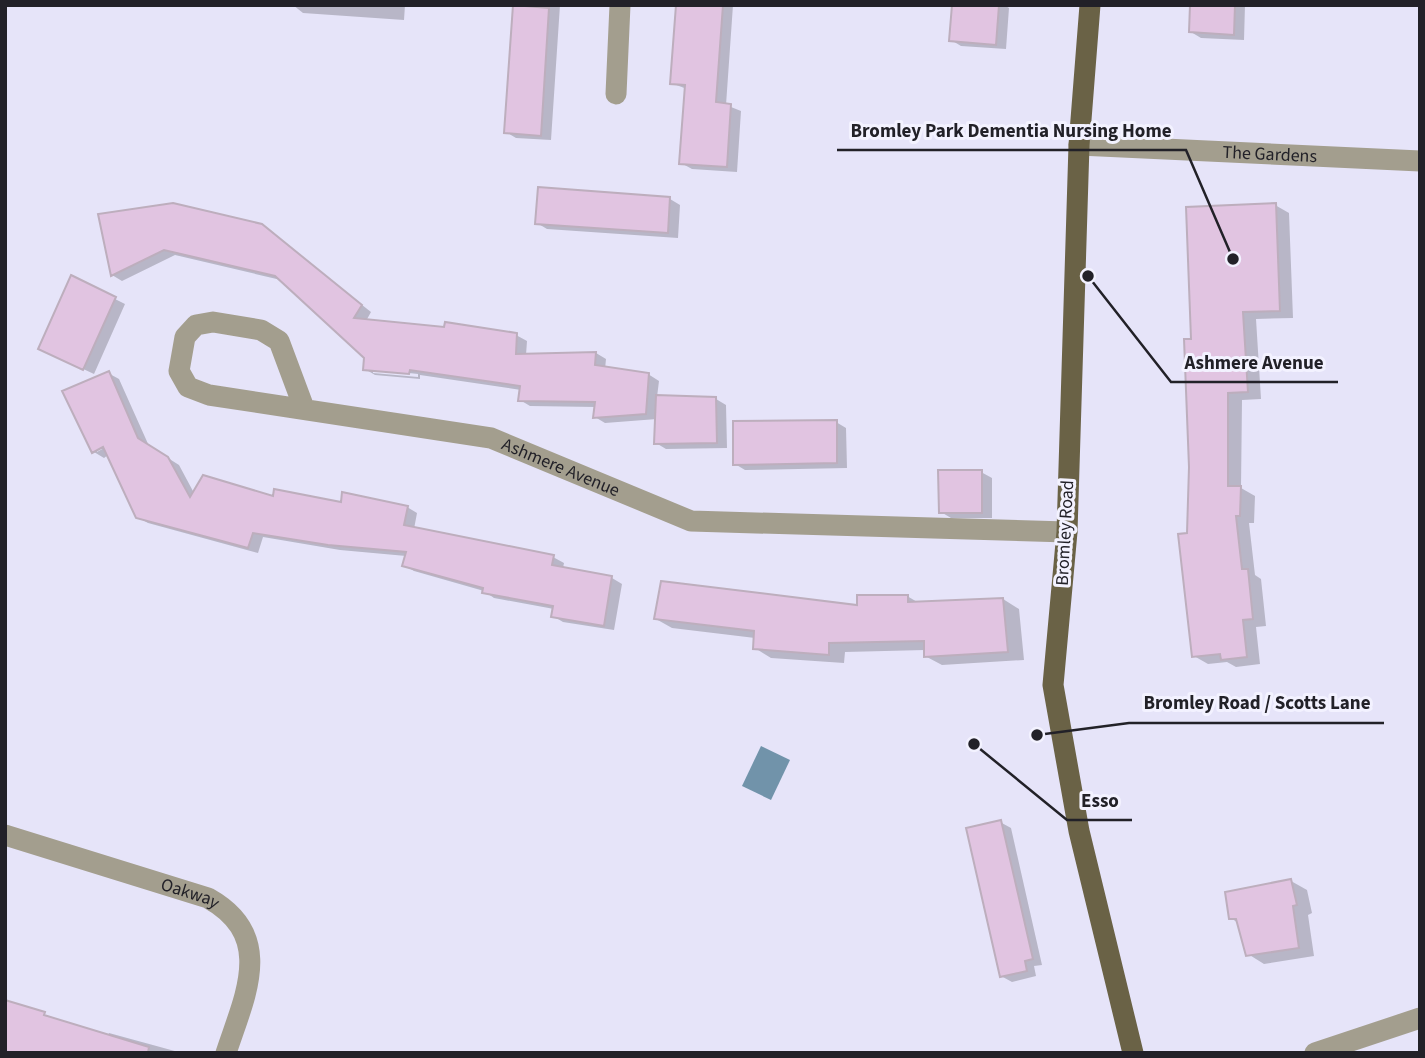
<svg xmlns="http://www.w3.org/2000/svg" width="1425" height="1058" font-family="'Source Sans 3',sans-serif">
<rect width="100%" height="100%" fill="#e6e4f9"/>
<path fill="#7193aa" d="M 761,746 L 790,760 L 771,800 L 742,786 Z"/>
<path fill="#0003" fill-rule="evenodd" d="M 293,5 L 405,5 L 404,20 L 303,13 Z
M 515,5 L 560,5 L 551,140 L 516,138 L 506,132 Z
M 678,5 L 733,5 L 726,105 L 741,111 L 737,172 L 692,169 L 681,163 L 687,89 L 671,83 Z
M 954,5 L 1004,5 L 1009,8 L 1006,49 L 961,46 L 951,40 Z
M 1192,5 L 1245,5 L 1244,40 L 1201,38 L 1191,32 Z
M 670,199 L 680,205 L 678,238 L 547,229 L 537,223 Z
M 1275,205 L 1289,213 L 1293,318 L 1256,319 L 1261,399 L 1242,400 L 1241,488 L 1255,496 L 1254,523 L 1249,523 L 1255,575 L 1261,579 L 1266,626 L 1256,627 L 1260,664 L 1236,667 L 1227,662 L 1208,664 L 1194,656 L 1188,535 L 1193,340 Z
M 100,216 L 262,226 L 371,312 L 366,321 L 516,335 L 527,341 L 526,355 L 596,353 L 606,359 L 605,369 L 648,374 L 659,381 L 657,397 L 716,399 L 726,405 L 727,448 L 666,449 L 656,443 L 657,419 L 605,423 L 595,417 L 596,407 L 530,406 L 520,400 L 521,390 L 420,375 L 420,379 L 375,375 L 365,369 L 366,357 L 281,280 L 175,255 L 122,281 L 112,275 ZM 373,369 L 418,374 L 418,377 L 373,373 Z
M 115,299 L 125,304 L 94,374 L 51,354 Z
M 108,373 L 119,379 L 149,446 L 179,465 L 194,493 L 407,507 L 417,513 L 414,529 L 553,557 L 564,563 L 563,568 L 612,578 L 622,584 L 614,630 L 563,622 L 553,616 L 554,609 L 494,598 L 484,591 L 414,571 L 404,565 L 406,556 L 340,550 L 263,537 L 258,553 L 148,523 L 137,517 L 108,455 L 104,458 L 94,452 ZM 111,444 L 97,452 L 97,448 Z
M 836,422 L 846,428 L 847,468 L 745,470 L 735,464 Z
M 981,472 L 992,478 L 992,518 L 951,518 L 941,512 Z
M 907,596 L 919,603 L 1003,599 L 1019,609 L 1024,660 L 942,665 L 925,656 L 925,650 L 845,652 L 844,663 L 771,658 L 755,648 L 755,638 L 672,628 L 656,619 L 859,607 Z
M 1000,822 L 1011,828 L 1042,965 L 1034,966 L 1036,976 L 1012,982 L 1001,976 Z
M 1291,881 L 1307,890 L 1312,913 L 1308,915 L 1314,956 L 1264,964 L 1248,954 L 1238,923 L 1231,918 Z
M 5,1001 L 108,1037 L 109,1033 L 182,1053 L 5,1053 Z"/>
<path fill="#e1c4e1" stroke="#bdaebd" stroke-width="2" d="M 513,5 L 549,8 L 541,136 L 504,133 Z
M 676,5 L 723,5 L 716,102 L 731,104 L 727,167 L 679,164 L 685,85 L 670,84 Z
M 952,5 L 999,5 L 996,45 L 949,41 Z
M 1190,5 L 1235,5 L 1234,35 L 1189,32 Z
M 538,187 L 670,197 L 668,233 L 535,224 Z
M 173,203 L 262,224 L 362,305 L 354,318 L 444,327 L 445,322 L 517,333 L 516,354 L 596,352 L 595,365 L 649,373 L 646,414 L 593,418 L 595,402 L 518,401 L 520,386 L 410,370 L 409,374 L 363,370 L 364,358 L 275,276 L 164,250 L 111,276 L 98,214 Z
M 1276,203 L 1280,311 L 1243,312 L 1248,392 L 1228,393 L 1228,486 L 1241,486 L 1240,516 L 1236,516 L 1242,569 L 1248,569 L 1253,619 L 1243,620 L 1247,657 L 1221,660 L 1220,654 L 1192,657 L 1178,534 L 1187,533 L 1189,467 L 1184,339 L 1191,339 L 1186,207 Z
M 71,275 L 116,297 L 83,370 L 38,349 Z
M 109,371 L 138,438 L 168,457 L 190,497 L 203,475 L 273,496 L 274,489 L 341,502 L 342,492 L 408,506 L 404,525 L 554,555 L 552,565 L 612,576 L 604,626 L 551,617 L 553,606 L 482,593 L 483,588 L 402,566 L 406,552 L 328,545 L 253,533 L 248,548 L 136,518 L 103,447 L 92,453 L 62,391 Z
M 656,395 L 716,397 L 717,443 L 654,444 Z
M 837,420 L 837,463 L 733,465 L 733,421 Z
M 938,470 L 982,470 L 982,513 L 939,513 Z
M 661,581 L 857,605 L 857,595 L 908,595 L 908,602 L 1003,598 L 1008,652 L 924,657 L 924,641 L 829,643 L 829,655 L 753,649 L 754,631 L 654,619 Z
M 1001,820 L 1033,959 L 1025,961 L 1027,971 L 1000,977 L 966,828 Z
M 1291,879 L 1297,905 L 1293,906 L 1299,948 L 1246,956 L 1236,919 L 1229,919 L 1225,892 Z
M 5,1000 L 45,1012 L 44,1015 L 149,1047 L 148,1053 L 5,1053 Z"/>
<g fill="none" stroke-linecap="round" stroke-linejoin="round">
<g stroke="#a39e8e" stroke-width="21">
<path d="M 616,94 L 620,5"/>
<path id="s1" d="M 1079,145 L 1420,161"/>
<path id="s2" d="M 304,408 L 279,341 L 261,330 L 213,322 L 196,325 L 185,337 L 179,371 L 188,387 L 209,395 L 491,438 L 691,521 L 1067,532"/>
<path id="s3" d="M 5,835 L 208,898 C 276,936 245,995 226,1053"/>
<path d="M 1315,1053 L 1420,1018"/>
</g>
<path stroke="#6a6246" stroke-width="21" d="M 1090,5 L 1079,145 L 1067,532 L 1053,685 L 1079,831 L 1133,1053"/>
</g>
<g text-anchor="middle" dominant-baseline="central" stroke-width="6" stroke-linejoin="round" paint-order="stroke">
<g font-size="18" fill="#222128" stroke="#f3f2ff">
<text stroke="none"><textPath href="#s1" startOffset="191">The Gardens</textPath></text>
<text stroke="none"><textPath href="#s2" startOffset="611">Ashmere Avenue</textPath></text>
<text transform="translate(1065 533) rotate(-87)">Bromley Road</text>
<text stroke="none"><textPath href="#s3" startOffset="194">Oakway</textPath></text>
</g>
</g>
<path fill="none" stroke="#222128" stroke-width="2.5" d="M1233 259L1186 150H837M1088 276L1171 382H1338M1037 735L1129 723H1384M974 744L1067 820H1132"/>
<g fill="#222128" stroke="#f3f2ff" stroke-width="2.5">
<circle cx="1233" cy="259" r="7"/>
<circle cx="1088" cy="276" r="7"/>
<circle cx="1037" cy="735" r="7"/>
<circle cx="974" cy="744" r="7"/>
</g>
<g font-size="19" text-anchor="middle" font-weight="bold" fill="#222128" stroke="#f3f2ff" stroke-width="6" stroke-linejoin="round" paint-order="stroke">
<text x="1011" y="137">Bromley Park Dementia Nursing Home</text>
<text x="1254" y="369">Ashmere Avenue</text>
<text x="1257" y="709">Bromley Road / Scotts Lane</text>
<text x="1100" y="807">Esso</text>
</g>
<rect width="1425" height="1058" fill="none" stroke="#222128" stroke-width="14"/>
</svg>
